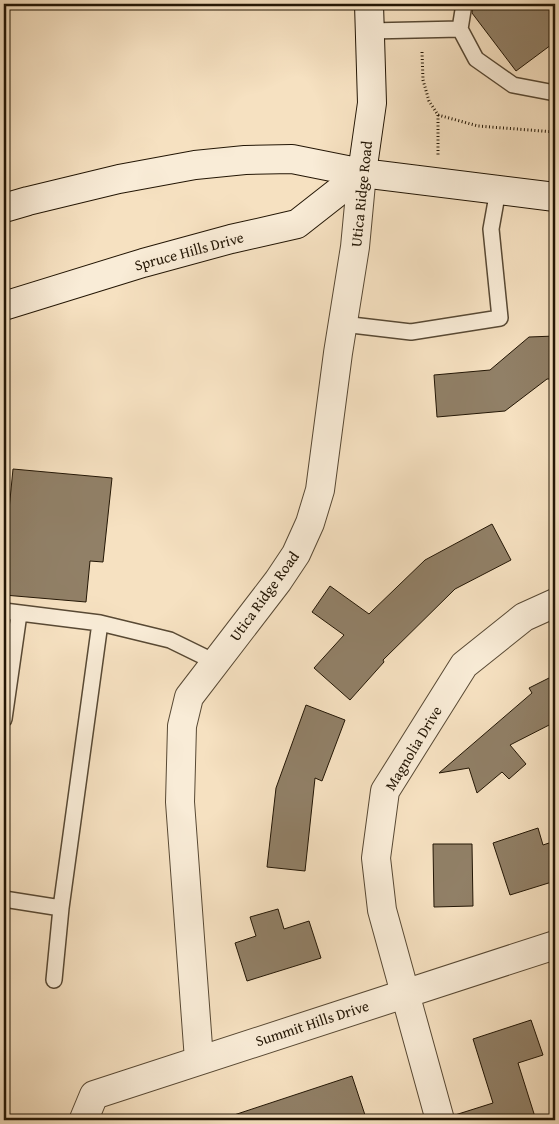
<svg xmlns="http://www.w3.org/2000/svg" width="559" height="1124" font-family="'Gentium Book Plus',serif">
<rect width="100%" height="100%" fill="#f6e1c1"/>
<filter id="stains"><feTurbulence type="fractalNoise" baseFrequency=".004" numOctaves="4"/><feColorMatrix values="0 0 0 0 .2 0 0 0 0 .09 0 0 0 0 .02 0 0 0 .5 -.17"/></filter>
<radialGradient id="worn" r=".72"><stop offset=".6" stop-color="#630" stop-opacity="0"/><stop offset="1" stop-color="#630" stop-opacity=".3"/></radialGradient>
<path fill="#918067" stroke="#231605" d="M 473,4 L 555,4 L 555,42 L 516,71 L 472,13 Z
M 555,336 L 555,379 L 547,379 L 505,411 L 437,417 L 434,375 L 490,370 L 529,337 Z
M 13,469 L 112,478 L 103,562 L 90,561 L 86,602 L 4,595 L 4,561 Z
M 492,524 L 511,560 L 455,589 L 383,660 L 384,662 L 350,700 L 314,668 L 344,635 L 312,612 L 330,586 L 369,614 L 425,560 Z
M 555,675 L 555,722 L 510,745 L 526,764 L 509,779 L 502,772 L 477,793 L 469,768 L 439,773 L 532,693 L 529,688 Z
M 306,705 L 345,720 L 322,781 L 315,778 L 305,871 L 267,867 L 276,788 Z
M 538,828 L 543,845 L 555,841 L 555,881 L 510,895 L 493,843 Z
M 433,844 L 472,844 L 473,906 L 434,907 Z
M 278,909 L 284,929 L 309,921 L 321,958 L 247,981 L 235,943 L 256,936 L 250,917 Z
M 531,1020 L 543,1055 L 518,1063 L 536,1120 L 455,1120 L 455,1115 L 493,1103 L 473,1039 Z
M 352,1076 L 365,1115 L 348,1120 L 231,1120 L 231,1116 Z"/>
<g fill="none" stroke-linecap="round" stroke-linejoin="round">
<g stroke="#584934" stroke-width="18">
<path id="service" d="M 464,4 L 460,29 L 476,59 L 513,85 L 555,93
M 370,31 L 460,29
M 343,324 L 411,332 L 500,318 L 491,229 L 498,190
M 4,611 L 100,623 L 170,640 L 215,662
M 4,719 L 19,614
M 4,899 L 61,908
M 54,980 L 61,908 L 100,623"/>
</g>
<g stroke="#584934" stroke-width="30">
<path id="minor" d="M 199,1060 L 180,802 L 182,726 L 189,697 L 278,581 L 296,554 L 310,523 L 320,490 L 338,353 L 355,247 L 362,173
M 84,1120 L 84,1119 L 94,1095 L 555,945
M 440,1120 L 382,910 L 376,858 L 385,791 L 464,665 L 524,617 L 555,603"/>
</g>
<g stroke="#231605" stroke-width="30">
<path id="secondary" d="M 362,173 L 372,103 L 369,4
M 4,208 L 28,201 L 119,179 L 195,165 L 245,160 L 292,159 L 362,173 L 555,197
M 4,306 L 143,263 L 231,239 L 297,224 L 362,173"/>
</g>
<path stroke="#231605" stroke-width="3" stroke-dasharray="1 2.5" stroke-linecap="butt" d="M 422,52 L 423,80 L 429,101 L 438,115 L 438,155
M 438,115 L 478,126 L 555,132"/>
<use href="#service" stroke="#f9ecd7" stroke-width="15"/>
<use href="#minor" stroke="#f9ecd7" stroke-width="28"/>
<use href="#secondary" stroke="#f9ecd7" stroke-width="28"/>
</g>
<g text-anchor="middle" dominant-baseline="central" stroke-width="4" stroke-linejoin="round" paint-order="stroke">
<g font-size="15" fill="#231605" stroke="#f9ecd7">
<text transform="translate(361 194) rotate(-84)">Utica Ridge Road</text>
<text transform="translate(189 251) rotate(-15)">Spruce Hills Drive</text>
<text transform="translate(264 596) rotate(-54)">Utica Ridge Road</text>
<text transform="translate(413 748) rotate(-59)">Magnolia Drive</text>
<text transform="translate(312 1023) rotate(-18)">Summit Hills Drive</text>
</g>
</g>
<rect width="559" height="1124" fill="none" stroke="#f6e1c1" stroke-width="20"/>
<rect x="5" y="5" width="549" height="1114" fill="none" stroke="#231605" stroke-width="2.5"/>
<rect x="10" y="10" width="539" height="1104" fill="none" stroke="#231605"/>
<rect width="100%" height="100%" filter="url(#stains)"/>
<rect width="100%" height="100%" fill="url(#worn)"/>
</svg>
